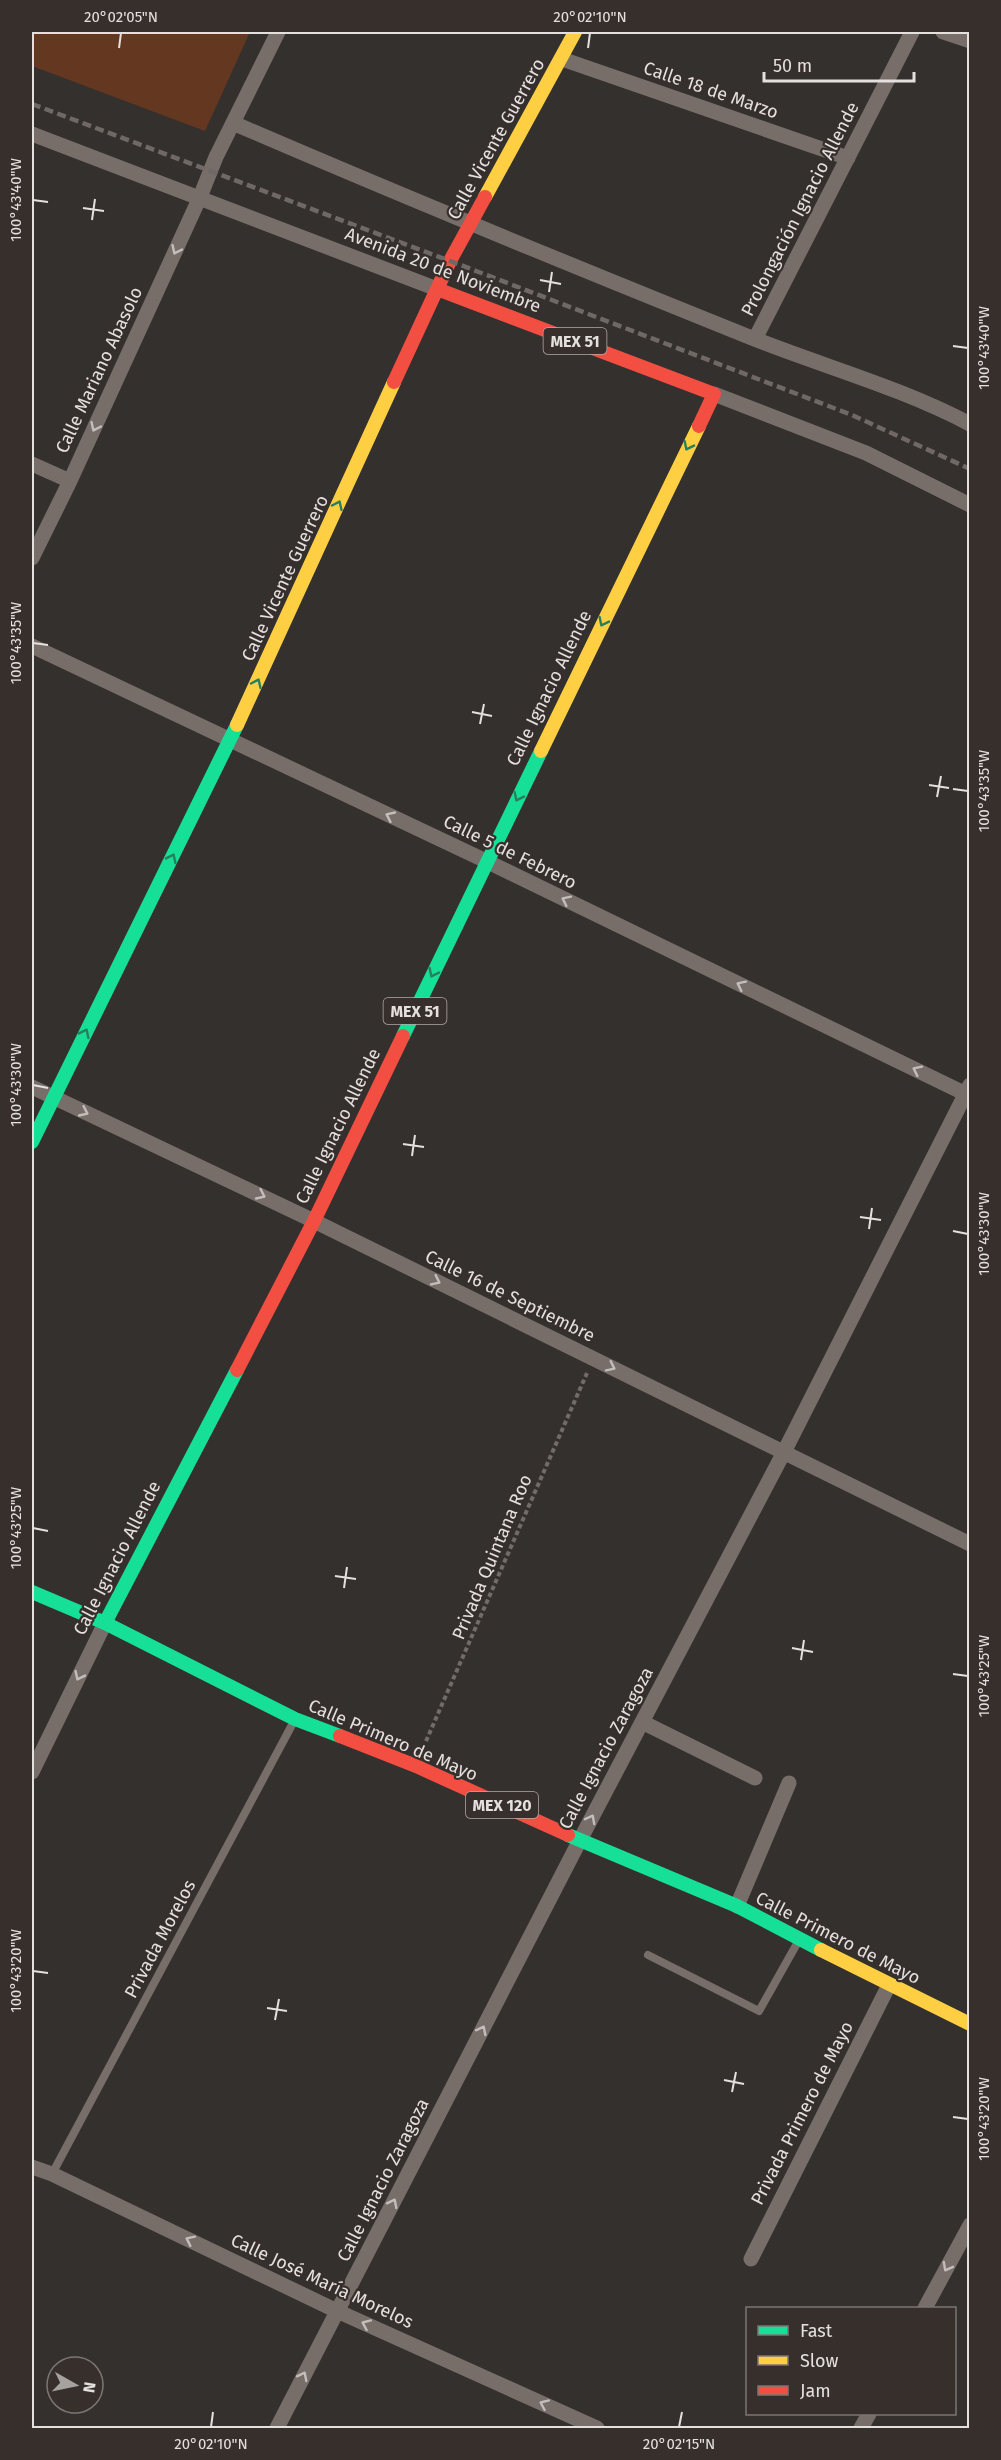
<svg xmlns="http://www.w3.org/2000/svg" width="1001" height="2460" font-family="'Fira Sans',sans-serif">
<rect width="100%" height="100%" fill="#34302e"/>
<path fill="#643720" d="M 32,32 L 250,32 L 205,131 L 32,66 Z"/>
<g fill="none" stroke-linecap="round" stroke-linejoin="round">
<path stroke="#726b68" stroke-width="4" stroke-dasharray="4.5 3" stroke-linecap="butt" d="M 423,1748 L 587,1373"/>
<path stroke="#776d69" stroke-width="8" d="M 648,1955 L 759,2011 L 799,1940
M 52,2174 L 293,1723"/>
<path stroke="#776d69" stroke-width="15" d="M 943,32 L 970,41
M 562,59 L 848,158
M 233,123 C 400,195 568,264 737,332 C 814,364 896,385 970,424
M 32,134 L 437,289
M 755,339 L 912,32
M 714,394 L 866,453 L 970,505
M 32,464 L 70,481
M 32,558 L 70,481 L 200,197 L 216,157 L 278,32
M 32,646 L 486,861 L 970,1096
M 32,1087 L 314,1221 L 970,1544
M 642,1722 L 755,1778
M 32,1772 L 105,1623
M 737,1906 L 789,1783
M 32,2167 L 52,2174 L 337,2311 L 597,2428
M 751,2259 L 889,1985
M 925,2308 L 970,2225
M 277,2428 L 580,1840 L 784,1452 L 970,1085
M 861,2428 L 869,2414"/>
<path stroke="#16e098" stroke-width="14" d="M 403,1036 L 541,751
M 32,1142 L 237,725
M 32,1592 L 105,1623 L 295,1719 L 340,1736
M 105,1623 L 237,1370
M 568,1835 L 737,1906 L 821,1950"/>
<path stroke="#ffcf43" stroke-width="14" d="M 485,197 L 575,32
M 237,725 L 394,382
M 541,751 L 699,426
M 821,1950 L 970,2024"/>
<path stroke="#f24e42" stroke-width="14" d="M 437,289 L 714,394 L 699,426
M 394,382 L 450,261 L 485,197
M 237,1370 L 314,1221 L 403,1036
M 340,1736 L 416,1766 L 568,1835"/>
<path stroke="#706865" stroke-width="4.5" stroke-dasharray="9 4.5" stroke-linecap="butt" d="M 32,104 L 450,261 L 852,415 L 970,469"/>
</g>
<defs><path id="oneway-chevron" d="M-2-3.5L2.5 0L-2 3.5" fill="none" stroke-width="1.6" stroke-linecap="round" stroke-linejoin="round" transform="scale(1.5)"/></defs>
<g stroke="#c3bebb">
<use href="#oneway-chevron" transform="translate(176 250) rotate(115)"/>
<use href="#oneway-chevron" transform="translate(95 427) rotate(115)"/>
<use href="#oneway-chevron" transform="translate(390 816) rotate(-155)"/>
<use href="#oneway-chevron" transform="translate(566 900) rotate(-154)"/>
<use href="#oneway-chevron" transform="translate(741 985) rotate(-154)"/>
<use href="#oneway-chevron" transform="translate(917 1070) rotate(-154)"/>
<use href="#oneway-chevron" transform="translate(84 1112) rotate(25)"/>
<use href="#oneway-chevron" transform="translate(261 1195) rotate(25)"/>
<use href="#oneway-chevron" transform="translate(436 1281) rotate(26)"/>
<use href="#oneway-chevron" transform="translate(611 1367) rotate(26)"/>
<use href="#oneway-chevron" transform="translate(79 1676) rotate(116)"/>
<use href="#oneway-chevron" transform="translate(591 1819) rotate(-62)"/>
<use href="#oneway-chevron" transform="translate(482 2030) rotate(-63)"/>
<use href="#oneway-chevron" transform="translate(393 2203) rotate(-63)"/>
<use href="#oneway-chevron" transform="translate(190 2240) rotate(-154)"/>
<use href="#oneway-chevron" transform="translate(947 2267) rotate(118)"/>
<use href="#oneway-chevron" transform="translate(366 2324) rotate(-156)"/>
<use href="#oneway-chevron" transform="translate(303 2376) rotate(-63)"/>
<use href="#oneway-chevron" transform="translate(544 2404) rotate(-156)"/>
</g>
<g stroke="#287f5d">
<use href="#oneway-chevron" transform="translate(688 446) rotate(116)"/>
<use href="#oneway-chevron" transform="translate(338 505) rotate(-65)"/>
<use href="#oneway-chevron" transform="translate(603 622) rotate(116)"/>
<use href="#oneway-chevron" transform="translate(257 683) rotate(-65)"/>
<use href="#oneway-chevron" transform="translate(518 797) rotate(116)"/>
<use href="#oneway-chevron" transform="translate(172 858) rotate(-64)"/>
<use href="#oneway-chevron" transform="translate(433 973) rotate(116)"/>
<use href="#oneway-chevron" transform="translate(85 1033) rotate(-64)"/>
</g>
<path fill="none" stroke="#e4e0de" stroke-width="2" d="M 119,48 L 121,33M 588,48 L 590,33M 33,200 L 48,202M 83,208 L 104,211M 92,220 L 95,199M 540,280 L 561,284M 549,292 L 552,272M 953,346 L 968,348M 33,643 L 48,645M 472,712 L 492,716M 480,724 L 484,704M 929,785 L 949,788M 953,789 L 968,791M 937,797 L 941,776M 33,1085 L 48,1088M 403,1144 L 424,1147M 412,1156 L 415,1135M 860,1217 L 881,1220M 869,1229 L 872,1208M 953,1231 L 968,1234M 33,1528 L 48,1531M 335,1576 L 356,1579M 344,1588 L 347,1567M 792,1648 L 813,1652M 801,1660 L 804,1640M 953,1674 L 968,1676M 33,1971 L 48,1973M 267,2008 L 287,2011M 275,2020 L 279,1999M 724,2080 L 744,2084M 732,2092 L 736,2072M 953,2117 L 968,2119M 211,2427 L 213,2412M 679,2427 L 682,2412"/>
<g text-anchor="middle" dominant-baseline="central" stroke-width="4.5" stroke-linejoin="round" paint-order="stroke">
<g fill="#362f2c" stroke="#b0aba9" stroke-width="1.5">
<rect x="543.5" y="328" width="63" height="26" rx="4.5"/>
<rect x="383.5" y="998" width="63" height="26" rx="4.5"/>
<rect x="466" y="1792" width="72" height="26" rx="4.5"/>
</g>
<g font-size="16" font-weight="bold" fill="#e4e0de">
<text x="575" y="341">MEX 51</text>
<text x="415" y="1011">MEX 51</text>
<text x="502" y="1805">MEX 120</text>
</g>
<g font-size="18" fill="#e4e0de" stroke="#362f2c">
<text transform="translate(711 90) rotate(19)">Calle 18 de Marzo</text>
<text transform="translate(496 139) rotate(-61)">Calle Vicente Guerrero</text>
<text transform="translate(800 209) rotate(-63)">Prolongación Ignacio Allende</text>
<text transform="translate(443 270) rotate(21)">Avenida 20 de Noviembre</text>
<text transform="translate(99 370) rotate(-65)">Calle Mariano Abasolo</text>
<text transform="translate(285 578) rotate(-65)">Calle Vicente Guerrero</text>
<text transform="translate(549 688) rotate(-64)">Calle Ignacio Allende</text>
<text transform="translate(510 852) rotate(26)">Calle 5 de Febrero</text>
<text transform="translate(338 1126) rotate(-64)">Calle Ignacio Allende</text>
<text transform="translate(510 1296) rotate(26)">Calle 16 de Septiembre</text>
<text transform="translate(492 1557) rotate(-67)">Privada Quintana Roo</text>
<text transform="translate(117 1558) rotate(-63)">Calle Ignacio Allende</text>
<text transform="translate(393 1740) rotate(23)">Calle Primero de Mayo</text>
<text transform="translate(606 1748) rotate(-62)">Calle Ignacio Zaragoza</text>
<text transform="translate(838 1938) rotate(27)">Calle Primero de Mayo</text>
<text transform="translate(160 1939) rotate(-62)">Privada Morelos</text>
<text transform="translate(802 2113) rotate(-63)">Privada Primero de Mayo</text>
<text transform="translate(383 2180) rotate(-63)">Calle Ignacio Zaragoza</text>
<text transform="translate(322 2281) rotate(25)">Calle José María Morelos</text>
</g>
</g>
<rect width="1001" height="2460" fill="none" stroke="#362f2c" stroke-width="66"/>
<rect x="746" y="2307" width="210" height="108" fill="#362f2c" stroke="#7c7673" stroke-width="1.5"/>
<rect x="758" y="2326" width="30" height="9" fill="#16e098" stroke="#7c7673" stroke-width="1.5"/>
<text x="800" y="2337" font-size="18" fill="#e4e0de">Fast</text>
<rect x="758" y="2356" width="30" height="9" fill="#ffcf43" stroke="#7c7673" stroke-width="1.5"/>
<text x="800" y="2367" font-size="18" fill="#e4e0de">Slow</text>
<rect x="758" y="2386" width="30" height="9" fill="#f24e42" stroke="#7c7673" stroke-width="1.5"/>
<text x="800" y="2397" font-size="18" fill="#e4e0de">Jam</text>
<g transform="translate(75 2385) rotate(99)"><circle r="28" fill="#362f2c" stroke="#7c7673" stroke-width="1.5"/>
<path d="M0-4.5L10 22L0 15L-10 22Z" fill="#a6a2a0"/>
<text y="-9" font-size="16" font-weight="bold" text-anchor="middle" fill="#e4e0de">N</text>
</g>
<path d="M764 72v9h150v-9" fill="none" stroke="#e4e0de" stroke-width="3"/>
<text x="773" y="72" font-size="18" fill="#e4e0de" stroke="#362f2c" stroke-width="4.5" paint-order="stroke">50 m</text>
<rect x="33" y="33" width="935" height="2394" fill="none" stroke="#e4e0de" stroke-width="2"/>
<g font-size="15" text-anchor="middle" fill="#e4e0de">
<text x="121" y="22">20°02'05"N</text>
<text x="590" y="22">20°02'10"N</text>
<text transform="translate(16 200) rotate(-90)" y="5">100°43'40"W</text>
<text transform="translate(984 348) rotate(-90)" y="5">100°43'40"W</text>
<text transform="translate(16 643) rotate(-90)" y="5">100°43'35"W</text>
<text transform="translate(984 791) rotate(-90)" y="5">100°43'35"W</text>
<text transform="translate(16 1085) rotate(-90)" y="5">100°43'30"W</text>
<text transform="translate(984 1234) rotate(-90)" y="5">100°43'30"W</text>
<text transform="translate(16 1528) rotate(-90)" y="5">100°43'25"W</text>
<text transform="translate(984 1676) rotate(-90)" y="5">100°43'25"W</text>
<text transform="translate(16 1971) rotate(-90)" y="5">100°43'20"W</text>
<text transform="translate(984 2119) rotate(-90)" y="5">100°43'20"W</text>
<text x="211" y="2449">20°02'10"N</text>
<text x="679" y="2449">20°02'15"N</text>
</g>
</svg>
